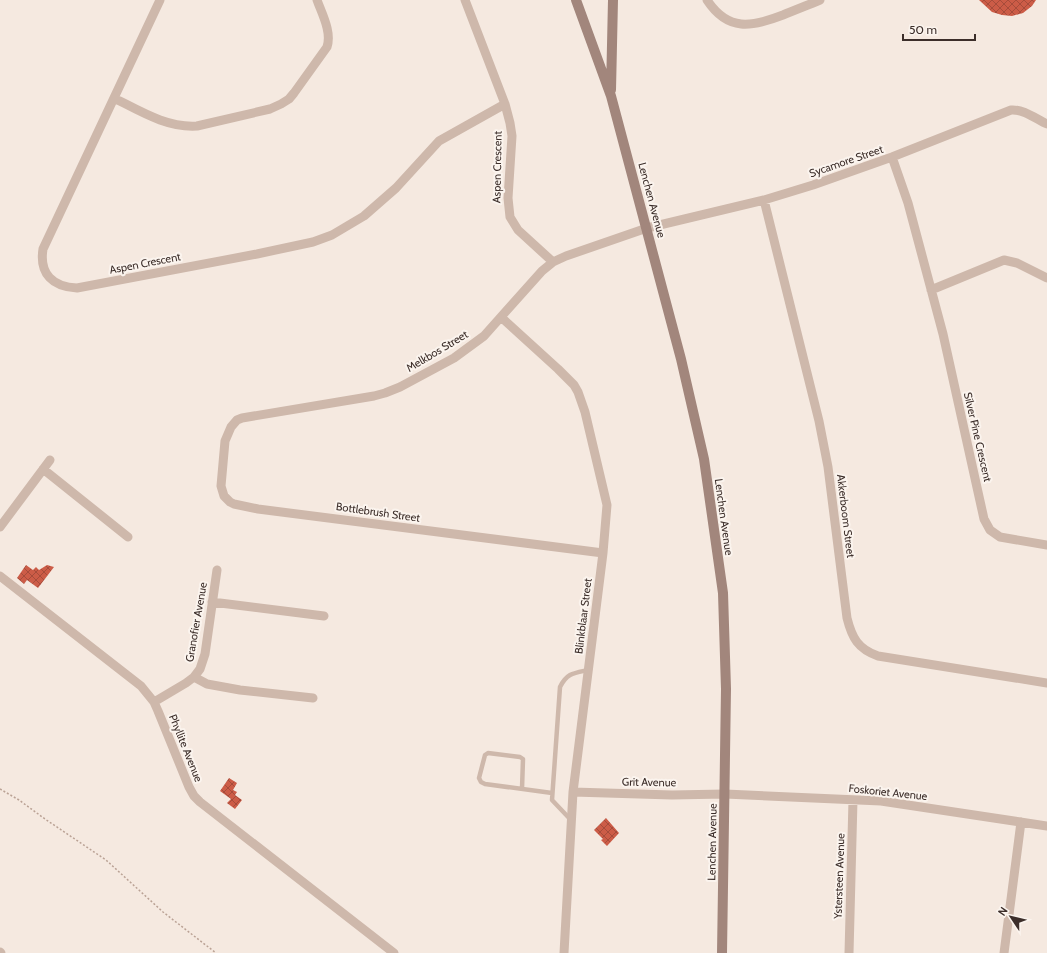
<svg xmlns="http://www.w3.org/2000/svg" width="1047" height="953" font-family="Cabin,sans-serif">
<defs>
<pattern id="building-cross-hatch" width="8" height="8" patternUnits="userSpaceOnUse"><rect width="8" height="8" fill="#cc5c47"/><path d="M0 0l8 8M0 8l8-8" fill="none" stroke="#a74c3b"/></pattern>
</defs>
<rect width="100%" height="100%" fill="#f5e9e0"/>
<path fill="url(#building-cross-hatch)" d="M 979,0 L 1036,0 L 1032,6 L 1023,13 L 1012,16 L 1002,15 L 992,12 Z
M 26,565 L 33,570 L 36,567 L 39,570 L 47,565 L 54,567 L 38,588 L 27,580 L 24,584 L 17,578 Z
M 229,778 L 237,783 L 233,790 L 237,792 L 235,795 L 242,800 L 235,809 L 227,803 L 231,799 L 220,791 Z
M 606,818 L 619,833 L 607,846 L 601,840 L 603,839 L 594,830 Z"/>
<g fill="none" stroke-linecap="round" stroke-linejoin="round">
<path stroke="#baa295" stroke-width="1.5" stroke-dasharray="2 2" stroke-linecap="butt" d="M 0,789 L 19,800 L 45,819 L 106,860 L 163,912 L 216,953"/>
<path stroke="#ceb8ab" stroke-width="4.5" d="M 522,789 L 523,759 L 520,757 L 488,753 L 485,755 L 479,778 L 481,782 L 485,784 L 552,793
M 570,819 L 552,800 L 560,687 C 567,673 574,673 588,670"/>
<path stroke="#ceb8ab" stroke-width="9" d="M 160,0 L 43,249 C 39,274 53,287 77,288 L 257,254 L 313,242 L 332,235 L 364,216 L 396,188 L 439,141 L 505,104
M 465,0 L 505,104 L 510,123 L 512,136 L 508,198 L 510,217 L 518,230 L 553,262
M 707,0 C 728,32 752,27 783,15 C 795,10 808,5 820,0
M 114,98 C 140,111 167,128 197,126 L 270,109 L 281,104 L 289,99 L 294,93 L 327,47 C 332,32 322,14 317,0
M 892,157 L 908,203 L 943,334 L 984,519 L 990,530 L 1000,537 L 1047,545
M 764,200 L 819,421 L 828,467 L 847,618 C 852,638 858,649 878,656 L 1047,683
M 931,290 L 1004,260 L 1017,263 L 1047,278
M 502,318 L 558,369 L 574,385 L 578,392 L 585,412 L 607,505 L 603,553 L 573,792 L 564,953
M 43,469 L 128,537
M 0,527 L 50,460
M 603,553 L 258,509 L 234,504 L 230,502 L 224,496 L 221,486 L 225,441 L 231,427 L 237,420 L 242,418 L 374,396 L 385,393 L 400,387 L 454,358 L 484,336 L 542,271 L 553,262 L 566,256 L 647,228 L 764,200 L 813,185 L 892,157 L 1011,110 C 1024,109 1036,119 1047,124
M 0,576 L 141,686 L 154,702 L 158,711 L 189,787 L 194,796 L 200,802 L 394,953
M 212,602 L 324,616
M 194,677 L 207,684 L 240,690 L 313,698
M 154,702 L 186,683 L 194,677 L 200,669 L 205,654 L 217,570
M 573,792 L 672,795 L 725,794 L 881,801 L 1047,826
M 0,952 L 1,953
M 849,953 L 853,800
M 1004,953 L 1021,822"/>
<path stroke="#a2867c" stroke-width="10" d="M 576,0 L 611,96 L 681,359 L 704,459 L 723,593 L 726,689 L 722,953
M 611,90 L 613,0"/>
</g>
<g text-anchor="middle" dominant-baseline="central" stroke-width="4" stroke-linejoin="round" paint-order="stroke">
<g font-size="11" fill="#3c2e2a" stroke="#fbf4ee">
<text transform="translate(846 161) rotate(-19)">Sycamore Street</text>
<text transform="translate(497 167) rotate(-89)">Aspen Crescent</text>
<text transform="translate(652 200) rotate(75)">Lenchen Avenue</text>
<text transform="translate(145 263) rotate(-11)">Aspen Crescent</text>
<text transform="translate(437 351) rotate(-31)">Melkbos Street</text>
<text transform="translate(978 437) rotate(77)">Silver Pine Crescent</text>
<text transform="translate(378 512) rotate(8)">Bottlebrush Street</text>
<text transform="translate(846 516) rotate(83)">Akkerboom Street</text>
<text transform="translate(724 517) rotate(82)">Lenchen Avenue</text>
<text transform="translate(583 616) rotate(-83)">Blinkblaar Street</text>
<text transform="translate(196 622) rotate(-80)">Granofier Avenue</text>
<text transform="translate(186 748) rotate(68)">Phyllite Avenue</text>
<text transform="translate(649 782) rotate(1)">Grit Avenue</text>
<text transform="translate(888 792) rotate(6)">Foskoriet Avenue</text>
<text transform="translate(712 842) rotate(-89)">Lenchen Avenue</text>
<text transform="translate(839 876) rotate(-88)">Ystersteen Avenue</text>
</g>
</g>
<g transform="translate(1011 917) rotate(305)" stroke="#fbf4ee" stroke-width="3" paint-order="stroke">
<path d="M0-3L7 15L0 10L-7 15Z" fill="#3c2e2a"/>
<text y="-6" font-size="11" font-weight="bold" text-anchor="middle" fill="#3c2e2a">N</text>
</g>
<path d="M903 34v6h72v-6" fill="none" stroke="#3c2e2a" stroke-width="2"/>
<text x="909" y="34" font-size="12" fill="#3c2e2a" stroke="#fbf4ee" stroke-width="3" paint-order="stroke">50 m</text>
</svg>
